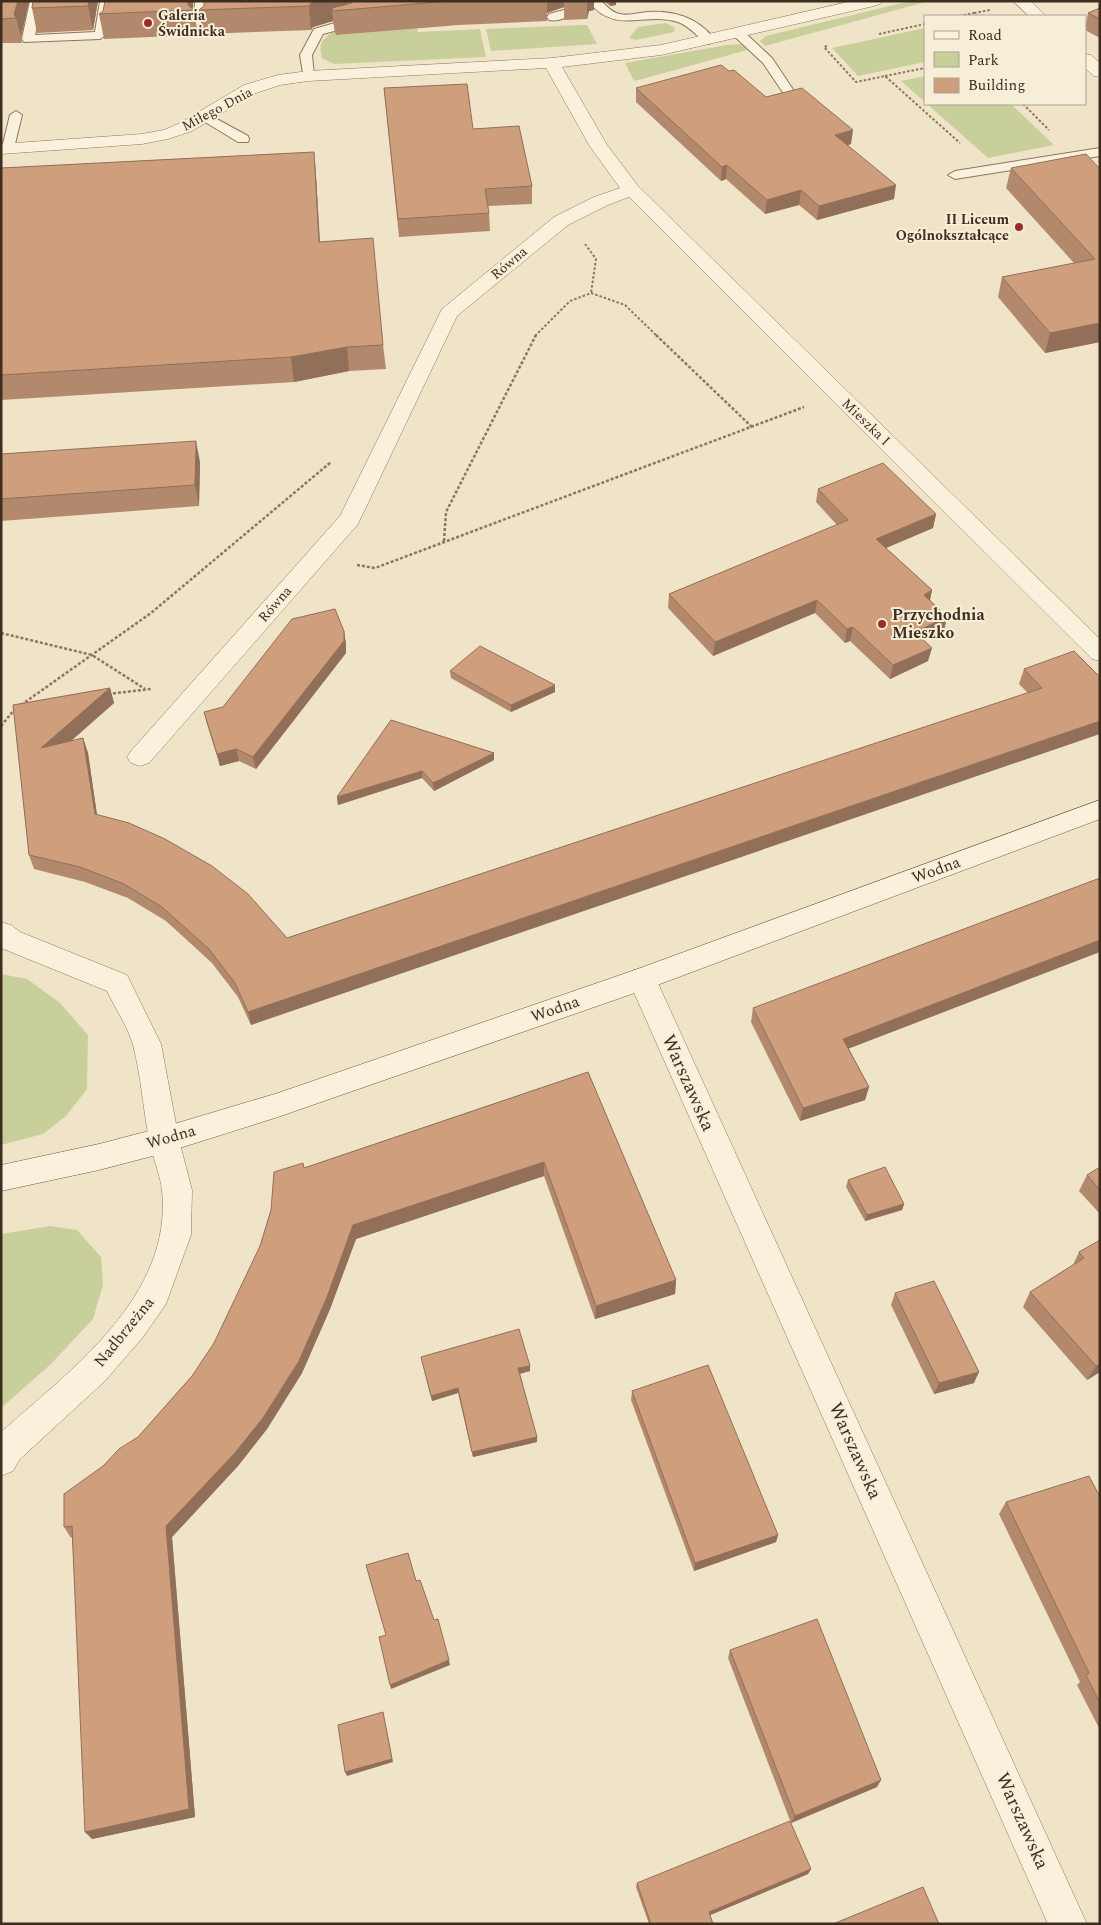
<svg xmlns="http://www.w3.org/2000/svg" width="1101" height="1925" font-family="Spectral,serif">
<rect width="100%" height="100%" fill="#f0e4c8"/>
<path fill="#c9cf9b" d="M 910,1 L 929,1 L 765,46 L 760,41 L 766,36 Z
M 666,23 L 675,28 L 674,32 L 636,40 L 629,38 L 638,27 Z
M 584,25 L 587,25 L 597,44 L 491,51 L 486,29 Z
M 417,28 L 418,32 L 480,29 L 486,57 L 334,64 L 322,58 C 318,45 322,38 334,32 L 336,35 Z
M 925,28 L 925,62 L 858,76 L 832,48 Z
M 741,44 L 751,49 L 635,81 L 633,79 L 625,63 L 727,45 Z
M 925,76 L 925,102 L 901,81 Z
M 927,104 L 1011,104 L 1054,145 L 988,158 Z
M 1,974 L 27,979 L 60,1003 L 88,1035 L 87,1089 L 66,1116 L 43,1134 L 1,1145 Z
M 50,1226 L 77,1230 L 101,1257 L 103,1285 L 93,1319 L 51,1364 L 1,1408 L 1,1234 Z"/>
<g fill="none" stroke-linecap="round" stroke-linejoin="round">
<g stroke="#8d765c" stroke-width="2">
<path id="lane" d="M 30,1 L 42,1 L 35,35 L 95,32 L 100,1 L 112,1 L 106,35 L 100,39 L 24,42 L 22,39 Z
M 195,1 L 207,1 L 206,30 L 200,34 L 194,30 Z
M 569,1 L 581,1 L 579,10 C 571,16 559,22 549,20 L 547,17 L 549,14 L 564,10 L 569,7 Z
M 588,1 L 601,1 C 607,6 612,13 620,14 C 628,16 639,13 647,12 C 674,10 699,18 715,40 L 709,44 C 700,41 692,27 678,22 C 643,11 616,36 588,1 Z
M 349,19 L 353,20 L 355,23 L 353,26 L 323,34 L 312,55 L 314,76 L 312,79 L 304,79 L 300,55 L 314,29 Z
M 738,29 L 742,30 L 772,58 L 798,97 L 796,100 L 788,100 L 763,63 L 734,36 L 732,33 L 734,30 Z
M 16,111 L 22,115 L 14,148 L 13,151 L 3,151 L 2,148 L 10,115 Z
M 204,112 L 248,136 L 249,139 L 248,142 L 238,142 L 200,119 L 198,116 L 200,113 Z
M 1100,148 L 1100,156 L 955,179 L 948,175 L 955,171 Z"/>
</g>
<g stroke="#8d765c" stroke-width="1">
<path id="street" d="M 852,1 L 882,1 L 880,4 L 874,6 L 661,55 L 562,67 L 607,145 L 638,186 L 1100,639 L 1100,661 L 1092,659 L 629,197 L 608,205 L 568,225 L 457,316 L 358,524 L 149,763 L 140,766 L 131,763 L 127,757 L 131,751 L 340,516 L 442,309 L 554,217 L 594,197 L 620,188 L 589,145 L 546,68 L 308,81 L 280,85 L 256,93 L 192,131 L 168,139 L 142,144 L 1,154 L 1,144 L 142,134 L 164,130 L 180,123 L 244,85 L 278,75 L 308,71 L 552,58 L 661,45 Z
M 1013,1 L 1031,1 L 1046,16 L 1029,16 Z
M 1085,54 L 1091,55 L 1100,63 L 1100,77 L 1094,76 L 1085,68 Z
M 1,922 L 11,925 L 20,932 L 127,975 L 161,1044 L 179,1140 L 192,1190 L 191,1235 L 166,1304 L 143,1337 L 105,1381 L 20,1459 L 13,1471 L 1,1476 L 1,1432 C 71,1370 173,1296 162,1190 C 160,1173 152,1156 149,1139 C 143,1108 141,1076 133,1045 C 128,1027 115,1008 107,991 L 1,948 Z
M 642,968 L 652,971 L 656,979 L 1087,1924 L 1048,1924 L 628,979 L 632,971 Z"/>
</g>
<g stroke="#6f573f" stroke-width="1">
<path id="secondary" d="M 1100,800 L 1100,819 L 652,987 L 278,1117 L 164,1153 L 99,1170 L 1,1191 L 1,1165 L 99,1144 L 164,1127 L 278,1093 L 632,971 Z"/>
</g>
<path stroke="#8d765c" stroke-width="2" stroke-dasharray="2.5 2" stroke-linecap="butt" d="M 974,13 L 990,10
M 959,16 L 974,13 L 977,16
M 879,34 L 925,24
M 827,46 L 824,47 L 856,82 L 885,76 L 960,143
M 885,76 L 925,68
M 1023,104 L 1049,130
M 585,244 L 596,259 L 591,293
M 535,336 L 570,301 L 591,293 L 625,305 L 657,336"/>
<path stroke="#8d765c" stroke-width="2.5" stroke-dasharray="3 2" stroke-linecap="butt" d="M 656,335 L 752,427
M 444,541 L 446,512 L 536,335
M 357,565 L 375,568 L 804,407
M 1,633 L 92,655 L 145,689
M 108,694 L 151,689
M 21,705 L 151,613 L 331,462
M 1,726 L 14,710 L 18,709"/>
<use href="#lane" fill="#faf1dc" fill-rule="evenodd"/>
<use href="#street" fill="#faf1dc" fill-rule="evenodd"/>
<use href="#secondary" fill="#faf1dc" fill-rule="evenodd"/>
</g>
<path fill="#b2896c" d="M 1,1 L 29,1 L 21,37 L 22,43 L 1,43 Z
M 98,1 L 93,30 L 37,33 L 32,8 Z
M 193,1 L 193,9 L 194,10 L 198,35 L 104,39 L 99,14 Z
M 204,1 L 594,1 L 594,10 L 589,11 L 587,19 L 564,20 L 564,7 L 547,13 L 547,21 L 459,25 L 336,35 L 335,33 L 333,21 L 313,27 L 311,30 L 203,34 L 199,10 L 204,6 Z
M 604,1 L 616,1 L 616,5 L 610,6 Z
M 1100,8 L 1100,38 L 1085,30 L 1088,13 Z
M 384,88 L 473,129 L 532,186 L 532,204 L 488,206 L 489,213 L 490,231 L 399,237 Z
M 636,88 L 766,97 L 851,144 L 848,145 L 894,199 L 817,220 L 799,205 L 765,214 L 726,179 L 721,181 L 636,102 Z
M 314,152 L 316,176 L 320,241 L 383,345 L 386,369 L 349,371 L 294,382 L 1,400 L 1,168 Z
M 1011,168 L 1100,169 L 1100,342 L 1045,353 L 998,297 L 1002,277 L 1074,263 L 1006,188 Z
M 1,454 L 200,462 L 199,506 L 1,521 Z
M 818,489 L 936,514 L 933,528 L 886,548 L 932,590 L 930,600 L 947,617 L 944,630 L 923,640 L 928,661 L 890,679 L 850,641 L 845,643 L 815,613 L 713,656 L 668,608 L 669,594 L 837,525 L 816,502 Z
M 344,631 L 346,644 L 346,653 L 256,769 L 239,761 L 220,766 L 207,724 L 204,712 L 223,707 Z
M 1024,669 L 1100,677 L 251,1025 L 238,997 L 212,963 L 166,921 L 128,898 L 85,882 L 34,869 L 29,855 L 13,705 L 110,688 L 114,703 L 71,741 L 83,738 L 88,753 L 97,815 L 287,938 L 1028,693 L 1019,684 Z
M 450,671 L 555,692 L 511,712 L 451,678 Z
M 391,720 L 494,753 L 494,760 L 434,791 L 422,778 L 338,805 L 337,797 Z
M 753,1008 L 849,1049 L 869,1087 L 865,1100 L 800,1121 L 751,1022 Z
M 588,1072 L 676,1280 L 675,1294 L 595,1319 L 544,1176 L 356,1239 L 330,1309 L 302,1373 L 267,1429 L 238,1466 L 172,1537 L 195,1817 L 92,1839 L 72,1537 L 71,1538 L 64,1527 L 103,1466 L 138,1437 L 192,1376 L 214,1343 L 304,1168 Z
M 1100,1167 L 1100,1214 L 1079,1191 L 1087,1175 Z
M 848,1180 L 904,1204 L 902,1210 L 865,1221 L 846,1187 Z
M 1100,1240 L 1100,1372 L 1087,1380 L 1023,1307 L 1030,1292 L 1073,1265 L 1079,1252 Z
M 895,1293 L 974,1383 L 934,1394 L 891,1305 Z
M 421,1357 L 530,1366 L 530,1371 L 520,1374 L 537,1442 L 473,1457 L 458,1393 L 432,1401 Z
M 632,1391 L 778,1535 L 776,1542 L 694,1571 L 631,1400 Z
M 1100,1497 L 1100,1730 L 1077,1685 L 1080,1682 L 999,1514 L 1006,1502 Z
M 730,1650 L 877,1787 L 791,1823 L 728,1658 Z
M 811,1869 L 808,1874 L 710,1915 L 713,1924 L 649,1924 L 636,1887 L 637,1883 Z"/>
<path fill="#916f58" d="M 18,1 L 29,1 L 21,37 L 16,18 L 14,14 Z
M 89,1 L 98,1 L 93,30 L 88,6 Z
M 188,1 L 193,1 L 193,10 L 188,5 Z
M 316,1 L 347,1 L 348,10 L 332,8 L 333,21 L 313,27 L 311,30 L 309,6 L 311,3 Z
M 547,1 L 564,1 L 564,7 L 547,13 Z
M 587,1 L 594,1 L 594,10 L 589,11 L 587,19 Z
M 610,1 L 616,1 L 616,5 L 610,6 Z
M 853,130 L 851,144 L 834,149 L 835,135 Z
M 314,152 L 316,176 L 321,266 L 319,242 Z
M 727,165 L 726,179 L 721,181 L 722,167 Z
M 896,185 L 894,199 L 817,220 L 819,206 Z
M 801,190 L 799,205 L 765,214 L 767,200 Z
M 1100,323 L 1100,342 L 1045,353 L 1050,333 Z
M 347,347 L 349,371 L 294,382 L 291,357 Z
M 196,441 L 200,462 L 199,506 L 195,485 Z
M 936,514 L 933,528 L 874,553 L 876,539 Z
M 932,590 L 929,604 L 924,595 Z
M 817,600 L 815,613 L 713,656 L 715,642 Z
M 947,617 L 944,630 L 912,645 L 915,632 Z
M 853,627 L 850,641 L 845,643 L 847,629 Z
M 344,631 L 346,644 L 346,653 L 256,769 L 253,757 Z
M 932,648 L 928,661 L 890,679 L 893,665 Z
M 555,685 L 555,692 L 511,712 L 511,705 Z
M 110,688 L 114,703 L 46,763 L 41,748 Z
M 1100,721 L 1100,734 L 251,1025 L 248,1012 Z
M 83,738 L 88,753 L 99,829 L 95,814 Z
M 236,749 L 239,761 L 220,766 L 217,754 Z
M 494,753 L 494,760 L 434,791 L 433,783 Z
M 422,771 L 422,778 L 338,805 L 337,797 Z
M 1100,940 L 1100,952 L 840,1052 L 843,1039 Z
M 869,1087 L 865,1100 L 800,1121 L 803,1108 Z
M 544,1162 L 544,1176 L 356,1239 L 330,1309 L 302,1373 L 267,1429 L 238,1466 L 172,1537 L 195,1817 L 92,1839 L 85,1832 L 166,1526 L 353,1225 Z
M 904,1204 L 902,1210 L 865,1221 L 867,1215 Z
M 676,1280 L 675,1294 L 595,1319 L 596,1306 Z
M 1100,1364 L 1100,1372 L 1087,1380 L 1096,1366 Z
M 530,1366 L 530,1371 L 518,1374 L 518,1368 Z
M 979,1372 L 974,1383 L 934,1394 L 939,1383 Z
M 458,1388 L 458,1393 L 432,1401 L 431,1396 Z
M 537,1437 L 537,1442 L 473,1457 L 472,1452 Z
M 778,1535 L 776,1542 L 694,1571 L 695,1563 Z
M 449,1660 L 450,1665 L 391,1689 L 390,1685 Z
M 383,1712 L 393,1762 L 347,1776 L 345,1772 Z
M 881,1780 L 877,1787 L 791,1823 L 795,1816 Z
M 811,1869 L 808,1874 L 708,1916 L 709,1912 Z"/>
<path fill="#cf9f7d" stroke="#916f58" d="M 1,1 L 18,1 L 14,14 L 16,18 L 1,19 Z
M 33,1 L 89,1 L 88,6 L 32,8 Z
M 105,1 L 188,1 L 188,5 L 194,10 L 99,14 L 103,11 Z
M 204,1 L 316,1 L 311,3 L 309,6 L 199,10 L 204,6 Z
M 353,1 L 449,1 L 333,11 L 332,8 L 352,3 Z
M 1100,8 L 1100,19 L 1088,13 Z
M 721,65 L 729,71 L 734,70 L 766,97 L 802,88 L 853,130 L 835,135 L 896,185 L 819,206 L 801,190 L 767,200 L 727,165 L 722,167 L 636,88 Z
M 467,84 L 473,129 L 519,126 L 532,186 L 485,189 L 489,213 L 398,219 L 384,88 Z
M 314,152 L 319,242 L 373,238 L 383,345 L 347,347 L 291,357 L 1,375 L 1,168 Z
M 1086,154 L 1100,169 L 1100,323 L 1050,333 L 1002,277 L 1095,259 L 1011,168 Z
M 196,441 L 195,485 L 1,499 L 1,454 Z
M 883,463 L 936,514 L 876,539 L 932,590 L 924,595 L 947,617 L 915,632 L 932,648 L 893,665 L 853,627 L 847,629 L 817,600 L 715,642 L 669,594 L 848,520 L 818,489 Z
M 335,609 L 344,631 L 344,641 L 253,757 L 236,749 L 217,754 L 204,712 L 223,707 L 292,619 Z
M 480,646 L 555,685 L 511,705 L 450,671 Z
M 1074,651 L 1100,677 L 1100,721 L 248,1012 L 235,983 L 209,949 L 162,907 L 124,884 L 80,867 L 29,855 L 13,705 L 110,688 L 41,748 L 83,738 L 95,814 L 129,823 L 165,839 L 212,866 L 248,894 L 287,938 L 1042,688 L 1024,669 Z
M 391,720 L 494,753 L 433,783 L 422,771 L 337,797 Z
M 1100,878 L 1100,940 L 843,1039 L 869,1087 L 803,1108 L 753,1008 Z
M 588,1072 L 676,1280 L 596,1306 L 544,1162 L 353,1225 L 327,1297 L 299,1361 L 263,1418 L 234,1454 L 166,1526 L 189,1809 L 85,1832 L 72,1526 L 64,1527 L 64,1494 L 103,1466 L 119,1449 L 138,1437 L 192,1376 L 214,1343 L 260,1246 L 271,1210 L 274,1172 L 303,1163 L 304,1168 Z
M 885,1167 L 904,1204 L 867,1215 L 848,1180 Z
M 1100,1167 L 1100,1190 L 1087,1175 Z
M 1100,1240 L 1100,1364 L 1096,1366 L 1030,1292 L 1084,1258 L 1079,1252 Z
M 934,1281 L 979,1372 L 939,1383 L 895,1293 Z
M 519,1329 L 530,1366 L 518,1368 L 537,1437 L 472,1452 L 458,1388 L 431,1396 L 421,1357 Z
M 708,1365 L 778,1535 L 695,1563 L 632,1391 Z
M 1089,1476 L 1100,1497 L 1100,1703 L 1086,1675 L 1089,1673 L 1006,1502 Z
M 408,1553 L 416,1581 L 420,1580 L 434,1620 L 438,1619 L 449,1660 L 390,1685 L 379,1637 L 386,1635 L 366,1565 Z
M 817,1619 L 881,1780 L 795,1816 L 730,1650 Z
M 383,1712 L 392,1759 L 345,1772 L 338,1725 Z
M 790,1821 L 811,1869 L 709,1912 L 713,1924 L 651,1924 L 637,1883 Z
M 923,1887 L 939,1924 L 833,1924 Z"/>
<g fill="#9e2a2b" stroke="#f7eed8" stroke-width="2">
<circle cx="148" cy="23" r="5"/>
<circle cx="1019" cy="227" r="5"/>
<circle cx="882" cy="624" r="5"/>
</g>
<g text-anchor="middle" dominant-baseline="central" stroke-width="4" stroke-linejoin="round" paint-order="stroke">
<g font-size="14" font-weight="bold" fill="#3d2e20" stroke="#f7eed8" text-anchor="start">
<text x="158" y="15">Galeria<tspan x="158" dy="16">Świdnicka</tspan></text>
<text x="1009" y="219" text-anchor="end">II Liceum<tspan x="1009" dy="16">Ogólnokształcące</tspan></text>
</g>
<g font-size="14" fill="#3d2e20" stroke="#f7eed8">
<text transform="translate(217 109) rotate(-28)">Miłego Dnia</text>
<text transform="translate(509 263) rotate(-40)">Równa</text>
<text transform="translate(866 422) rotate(44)">Mieszka I</text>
<text transform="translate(275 604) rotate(-49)">Równa</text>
</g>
<g font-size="16" font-weight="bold" fill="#3d2e20" stroke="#f7eed8" text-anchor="start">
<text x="892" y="615">Przychodnia<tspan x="892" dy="18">Mieszko</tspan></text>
</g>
<g font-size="16" fill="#3d2e20" stroke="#f7eed8">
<text transform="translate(936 870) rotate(-20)">Wodna</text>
<text transform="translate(555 1009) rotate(-19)">Wodna</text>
<text transform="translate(171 1137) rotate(-16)">Wodna</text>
<text transform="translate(124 1332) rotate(-51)">Nadbrzeżna</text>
</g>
<g font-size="19" fill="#3d2e20" stroke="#f7eed8">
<text transform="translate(688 1083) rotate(66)">Warszawska</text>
<text transform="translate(855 1451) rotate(66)">Warszawska</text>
<text transform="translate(1022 1821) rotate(66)">Warszawska</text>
</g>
</g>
<rect width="1101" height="1925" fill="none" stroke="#3d2e20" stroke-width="5"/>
<rect x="924" y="15" width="162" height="90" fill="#f7eed8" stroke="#ada18e"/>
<rect x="934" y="31" width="25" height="8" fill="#faf1dc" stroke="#ada18e"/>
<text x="968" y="40" font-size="15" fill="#3d2e20">Road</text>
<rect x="934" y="52" width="25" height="15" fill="#c9cf9b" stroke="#ada18e"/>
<text x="968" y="65" font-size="15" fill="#3d2e20">Park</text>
<rect x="934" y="78" width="25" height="15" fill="#cf9f7d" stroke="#ada18e"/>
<text x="968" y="90" font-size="15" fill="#3d2e20">Building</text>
</svg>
